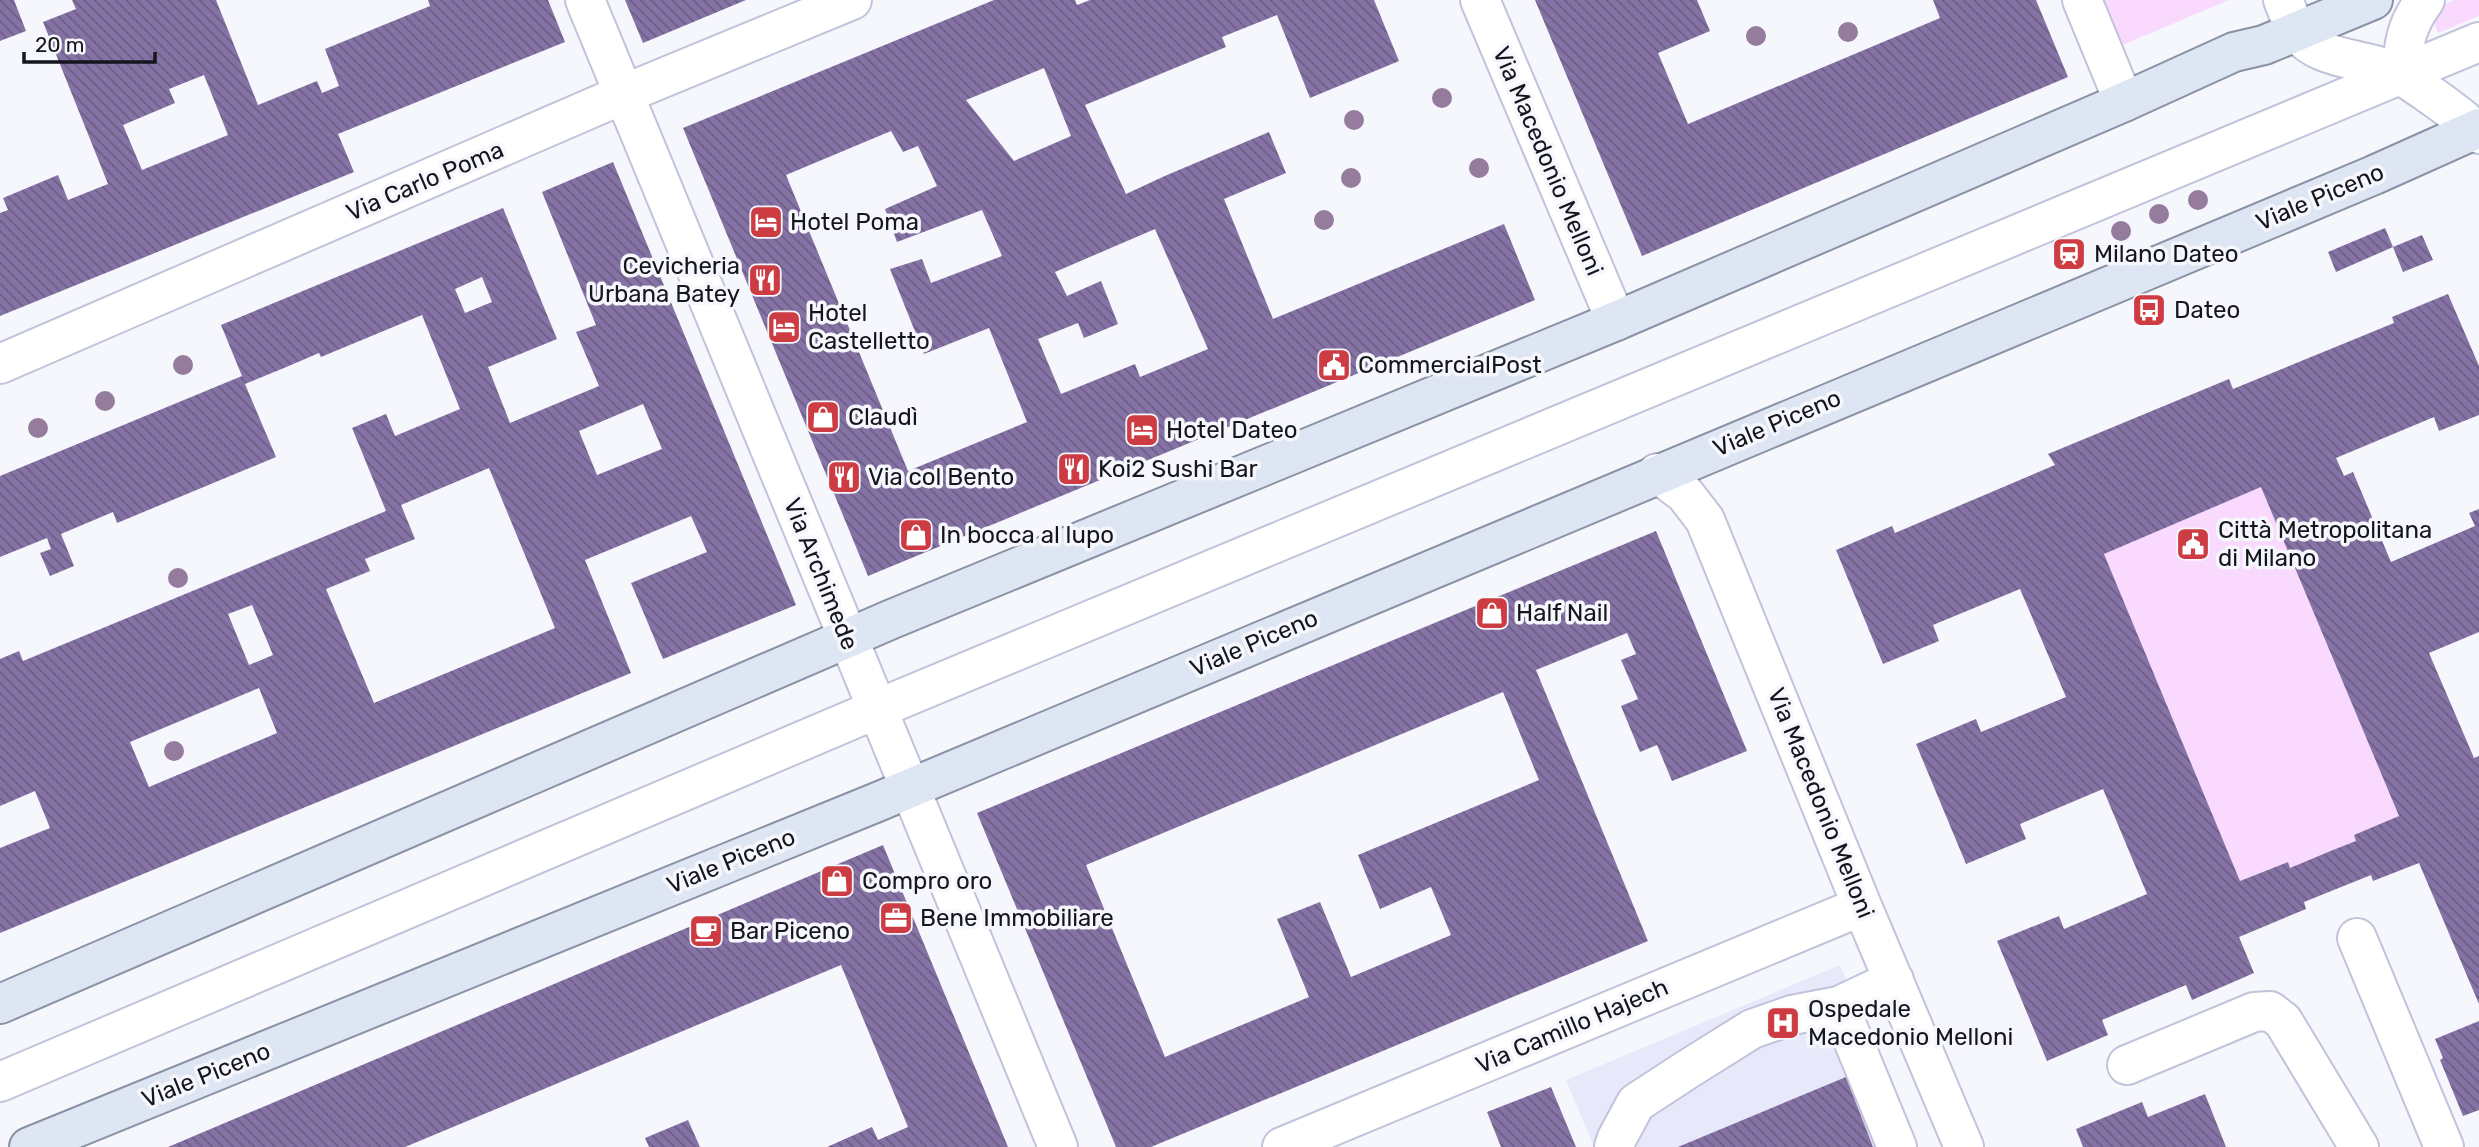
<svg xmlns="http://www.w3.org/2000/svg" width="2479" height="1147" font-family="Rubik,sans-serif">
<defs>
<pattern id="building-back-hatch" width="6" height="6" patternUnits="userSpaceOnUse" patternTransform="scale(1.75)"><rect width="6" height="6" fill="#8673a5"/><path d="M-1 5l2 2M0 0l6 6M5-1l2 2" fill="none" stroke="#6c5d86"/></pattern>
</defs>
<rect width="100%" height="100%" fill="#f6f7fc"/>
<path fill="#e7e9fb" d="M 1840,965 L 1916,1147 L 1594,1147 L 1566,1080 Z"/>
<path fill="#f9d9fd" d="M 2101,0 L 2229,0 L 2120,46 Z
M 2455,0 L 2479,0 L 2479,16 L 2438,33 L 2432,17 L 2436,8 Z
M 2261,487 L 2399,816 L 2354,835 L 2356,841 L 2290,868 L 2287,862 L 2240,881 L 2104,554 Z"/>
<path fill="url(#building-back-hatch)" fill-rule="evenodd" d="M 0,0 L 14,0 L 26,31 L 0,41 Z
M 72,0 L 216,0 L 258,105 L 317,81 L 322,93 L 339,86 L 325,49 L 430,6 L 428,0 L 548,0 L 565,42 L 338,134 L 354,172 L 0,316 L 0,213 L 8,210 L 3,198 L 58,175 L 68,200 L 108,184 L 43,22 L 76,9 ZM 204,75 L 228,135 L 142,170 L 123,125 L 175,103 L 169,89 Z
M 625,0 L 746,0 L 643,43 Z
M 994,0 L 1075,0 L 1077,5 L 1090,0 L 1374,0 L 1399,61 L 1310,98 L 1277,15 L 1222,37 L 1226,47 L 1085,105 L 1126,194 L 1167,175 L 1269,132 L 1286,173 L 1224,199 L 1273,319 L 1504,224 L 1535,300 L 868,576 L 683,128 ZM 1044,68 L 1071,136 L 1014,161 L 966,100 ZM 891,131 L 903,152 L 918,146 L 937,186 L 885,209 L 897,242 L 982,210 L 1002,256 L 931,283 L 922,259 L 890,269 L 924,354 L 989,328 L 1027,422 L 908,471 L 786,175 ZM 1155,229 L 1208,349 L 1140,377 L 1135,364 L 1061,394 L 1038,339 L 1078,323 L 1084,338 L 1118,324 L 1101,281 L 1067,296 L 1055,272 Z
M 1535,0 L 1697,0 L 1710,31 L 1658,53 L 1688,124 L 1940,18 L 1933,0 L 2036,0 L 2068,77 L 1642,256 Z
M 613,162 L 796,605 L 663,659 L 631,583 L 707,552 L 691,516 L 585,560 L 631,673 L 0,933 L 0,848 L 50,828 L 35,791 L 0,806 L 0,659 L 19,651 L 23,661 L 386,511 L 352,428 L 386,414 L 395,436 L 460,409 L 422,315 L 321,357 L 319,353 L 284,368 L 245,384 L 276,457 L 117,523 L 113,512 L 61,534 L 74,566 L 50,576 L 40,553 L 51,549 L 47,538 L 0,557 L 0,476 L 242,376 L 221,325 L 503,208 L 557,339 L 488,367 L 510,423 L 599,386 L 576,332 L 596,325 L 542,192 ZM 482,277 L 492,302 L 465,313 L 455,289 ZM 643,404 L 662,449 L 597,475 L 579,431 ZM 489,468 L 555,628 L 374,703 L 326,589 L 370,571 L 365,559 L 415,539 L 401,505 ZM 252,605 L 273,655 L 249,665 L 228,614 ZM 259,688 L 277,733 L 149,787 L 130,742 Z
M 2385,228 L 2393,247 L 2336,272 L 2328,252 Z
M 2422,235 L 2433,260 L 2403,272 L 2393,247 Z
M 2448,294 L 2479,366 L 2479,415 L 2439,431 L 2434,417 L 2336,458 L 2344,476 L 2353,472 L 2391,562 L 2475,526 L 2469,513 L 2479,509 L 2479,632 L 2429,653 L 2474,758 L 2479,756 L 2479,1004 L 2419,863 L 2373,881 L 2371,875 L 2304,902 L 2306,909 L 2239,937 L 2254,973 L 2192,1000 L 2186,985 L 2102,1020 L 2108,1035 L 2047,1061 L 1997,941 L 2059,916 L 2064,929 L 2147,894 L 2103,789 L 2020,824 L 2026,839 L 1966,864 L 1916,744 L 1976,719 L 1981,732 L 2066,697 L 2020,589 L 1933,625 L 1939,641 L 1883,664 L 1836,550 L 1892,526 L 1895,533 L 2055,465 L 2048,454 L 2229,379 L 2233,389 L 2394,323 L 2392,317 ZM 2261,487 L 2399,816 L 2354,835 L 2356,841 L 2333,850 L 2290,868 L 2288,862 L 2240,881 L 2104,554 Z
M 1656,531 L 1747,751 L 1672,781 L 1657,745 L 1640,752 L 1621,706 L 1638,699 L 1621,660 L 1636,654 L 1627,633 L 1536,670 L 1648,941 L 1151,1147 L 1116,1147 L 977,813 ZM 1503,692 L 1539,780 L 1358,855 L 1380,909 L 1431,887 L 1451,935 L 1351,977 L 1320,902 L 1277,919 L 1309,997 L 1165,1057 L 1086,865 Z
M 883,845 L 1008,1147 L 827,1147 L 872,1127 L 878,1140 L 908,1127 L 841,965 L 405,1147 L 168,1147 Z
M 2479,1021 L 2479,1110 L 2463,1116 L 2440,1060 L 2443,1058 L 2435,1039 Z
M 1846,1077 L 1873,1147 L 1678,1147 Z
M 1551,1087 L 1576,1147 L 1501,1147 L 1487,1112 Z
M 2205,1094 L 2226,1147 L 2083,1147 L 2076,1129 L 2142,1102 L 2148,1117 Z
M 688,1120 L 700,1147 L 649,1147 L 645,1138 Z"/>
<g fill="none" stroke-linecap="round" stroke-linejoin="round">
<g stroke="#c1c3da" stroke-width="42">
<path id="minor" d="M 585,0 L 1058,1147
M 1480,0 L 1616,321
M 2082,0 L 2124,102
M 2283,0 C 2287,9 2291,21 2296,30 C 2315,59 2358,58 2388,69 C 2406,76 2466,119 2479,134
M 2402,75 C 2403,44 2406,25 2425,0
M 0,364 L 624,94 L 852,0
M 1657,473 L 1685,494 L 1705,520 L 1862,906 L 1964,1147
M 2357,938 L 2444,1147
M 1894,980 L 1839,1006 L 1897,1147
M 2127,1065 L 2254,1012 L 2270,1011 L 2283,1021 L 2359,1147
M 0,1082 L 877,709 L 2479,42
M 1282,1147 L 1862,906
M 1614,1147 L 1617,1138 L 1636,1103 L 1688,1069 L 1752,1029 L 1792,1015 L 1839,1006"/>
</g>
<g stroke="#8992a4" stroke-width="42">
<path id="major" d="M 0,1004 L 892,619 L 1616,321 L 2124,102 L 2234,52 L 2264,45 L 2373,0
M 29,1147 L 875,803 L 2374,175 L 2479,128"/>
</g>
<use href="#minor" stroke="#fff" stroke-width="38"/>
<use href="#major" stroke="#dee6f4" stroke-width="38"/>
</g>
<g fill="#957b9c">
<circle cx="1848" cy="32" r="10"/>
<circle cx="1756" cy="36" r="10"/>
<circle cx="1442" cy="98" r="10"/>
<circle cx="1354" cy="120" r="10"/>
<circle cx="1479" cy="168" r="10"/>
<circle cx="1351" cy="178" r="10"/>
<circle cx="2198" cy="200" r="10"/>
<circle cx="2159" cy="214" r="10"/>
<circle cx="1324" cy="220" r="10"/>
<circle cx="2121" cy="231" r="10"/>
<circle cx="183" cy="365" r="10"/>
<circle cx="105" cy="401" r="10"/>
<circle cx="38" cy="428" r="10"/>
<circle cx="178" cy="578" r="10"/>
<circle cx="174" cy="751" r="10"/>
</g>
<defs>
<g id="hotel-square" transform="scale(1.75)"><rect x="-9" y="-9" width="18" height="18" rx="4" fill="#cc3c42" stroke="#f6f7fc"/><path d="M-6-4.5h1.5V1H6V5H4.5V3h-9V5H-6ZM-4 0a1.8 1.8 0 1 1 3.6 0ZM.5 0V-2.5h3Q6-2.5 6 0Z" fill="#fff"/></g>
<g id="station-square" transform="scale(1.75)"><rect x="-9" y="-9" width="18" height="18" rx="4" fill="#cc3c42" stroke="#f6f7fc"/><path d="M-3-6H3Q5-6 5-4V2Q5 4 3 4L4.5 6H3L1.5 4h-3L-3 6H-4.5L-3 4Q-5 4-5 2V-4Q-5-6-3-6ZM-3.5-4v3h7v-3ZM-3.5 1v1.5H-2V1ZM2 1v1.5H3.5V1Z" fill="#fff"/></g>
<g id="restaurant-square" transform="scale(1.75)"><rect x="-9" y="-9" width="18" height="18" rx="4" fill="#cc3c42" stroke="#f6f7fc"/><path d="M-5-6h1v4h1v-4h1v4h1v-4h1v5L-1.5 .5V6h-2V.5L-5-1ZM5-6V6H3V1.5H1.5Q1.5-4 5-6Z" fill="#fff"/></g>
<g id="bus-square" transform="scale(1.75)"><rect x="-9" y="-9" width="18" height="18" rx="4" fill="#cc3c42" stroke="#f6f7fc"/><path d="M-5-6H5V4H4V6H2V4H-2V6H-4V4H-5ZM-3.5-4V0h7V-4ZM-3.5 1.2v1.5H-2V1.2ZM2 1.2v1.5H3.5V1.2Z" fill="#fff"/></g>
<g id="civic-square" transform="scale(1.75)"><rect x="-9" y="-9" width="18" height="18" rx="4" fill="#cc3c42" stroke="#f6f7fc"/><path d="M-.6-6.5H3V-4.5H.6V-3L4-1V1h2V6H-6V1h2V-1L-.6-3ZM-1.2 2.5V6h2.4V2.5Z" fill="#fff"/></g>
<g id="shop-square" transform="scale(1.75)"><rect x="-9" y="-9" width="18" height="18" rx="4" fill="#cc3c42" stroke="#f6f7fc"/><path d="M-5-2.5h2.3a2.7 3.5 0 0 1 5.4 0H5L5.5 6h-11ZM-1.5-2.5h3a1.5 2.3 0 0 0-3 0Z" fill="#fff"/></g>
<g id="office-square" transform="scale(1.75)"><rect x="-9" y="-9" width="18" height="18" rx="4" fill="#cc3c42" stroke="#f6f7fc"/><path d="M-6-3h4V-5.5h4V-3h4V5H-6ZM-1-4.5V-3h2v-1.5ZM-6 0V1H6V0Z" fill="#fff"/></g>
<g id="cafe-square" transform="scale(1.75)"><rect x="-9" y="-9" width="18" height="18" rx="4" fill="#cc3c42" stroke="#f6f7fc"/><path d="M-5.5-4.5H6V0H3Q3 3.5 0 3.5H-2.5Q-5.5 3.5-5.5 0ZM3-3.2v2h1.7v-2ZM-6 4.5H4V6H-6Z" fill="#fff"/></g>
<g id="hospital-square" transform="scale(1.75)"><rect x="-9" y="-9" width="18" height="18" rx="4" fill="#cc3c42" stroke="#f6f7fc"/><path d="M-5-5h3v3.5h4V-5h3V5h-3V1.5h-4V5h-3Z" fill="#fff"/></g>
</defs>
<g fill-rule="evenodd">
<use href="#hotel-square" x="766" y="222"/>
<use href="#station-square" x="2069" y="254"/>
<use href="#restaurant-square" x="765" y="280"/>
<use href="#bus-square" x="2149" y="310"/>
<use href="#hotel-square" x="784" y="327"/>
<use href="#civic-square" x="1334" y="365"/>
<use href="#shop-square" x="823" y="417"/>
<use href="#hotel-square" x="1142" y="430"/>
<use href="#restaurant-square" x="1074" y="469"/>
<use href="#restaurant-square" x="844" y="477"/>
<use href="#shop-square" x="916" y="535"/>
<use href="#civic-square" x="2193" y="544"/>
<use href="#shop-square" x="1492" y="613"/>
<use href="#shop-square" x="837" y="881"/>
<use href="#office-square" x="896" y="918"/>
<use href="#cafe-square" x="706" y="931"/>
<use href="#hospital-square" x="1783" y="1023"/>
</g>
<g text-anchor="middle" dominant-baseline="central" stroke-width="7" stroke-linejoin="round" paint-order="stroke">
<g font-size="24" fill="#15151d" stroke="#f6f7fc">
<text transform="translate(1548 161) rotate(67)">Via Macedonio Melloni</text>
<text transform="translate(425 181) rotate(-23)">Via Carlo Poma</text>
<text transform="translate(2320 197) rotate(-23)">Viale Piceno</text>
<text transform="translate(1777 423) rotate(-23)">Viale Piceno</text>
<text transform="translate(821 574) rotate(68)">Via Archimede</text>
<text transform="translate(1254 643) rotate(-23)">Viale Piceno</text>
<text transform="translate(1821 803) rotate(68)">Via Macedonio Melloni</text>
<text transform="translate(731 861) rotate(-22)">Viale Piceno</text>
<text transform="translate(1572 1026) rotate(-23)">Via Camillo Hajech</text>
<text transform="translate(206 1075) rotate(-22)">Viale Piceno</text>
</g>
<g font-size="24" fill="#15151d" stroke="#f6f7fc" text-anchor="start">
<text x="790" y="222">Hotel Poma</text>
<text x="2094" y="254">Milano Dateo</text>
<text x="740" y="266" text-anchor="end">Cevicheria<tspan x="740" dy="28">Urbana Batey</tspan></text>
<text x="2174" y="310">Dateo</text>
<text x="808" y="313">Hotel<tspan x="808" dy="28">Castelletto</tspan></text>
<text x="1358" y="365">CommercialPost</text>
<text x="848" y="417">Claudì</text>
<text x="1166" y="430">Hotel Dateo</text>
<text x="1098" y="469">Koi2 Sushi Bar</text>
<text x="868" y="477">Via col Bento</text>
<text x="2218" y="530">Città Metropolitana<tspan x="2218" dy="28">di Milano</tspan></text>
<text x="940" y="535">In bocca al lupo</text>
<text x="1516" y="613">Half Nail</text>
<text x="862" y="881">Compro oro</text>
<text x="920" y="918">Bene Immobiliare</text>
<text x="730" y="931">Bar Piceno</text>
<text x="1808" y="1009">Ospedale<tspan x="1808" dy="28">Macedonio Melloni</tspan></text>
</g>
</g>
<path d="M24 52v10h131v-10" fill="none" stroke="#15151d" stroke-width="3.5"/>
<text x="35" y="52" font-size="21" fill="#15151d" stroke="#f6f7fc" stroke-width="5" paint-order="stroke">20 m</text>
</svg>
